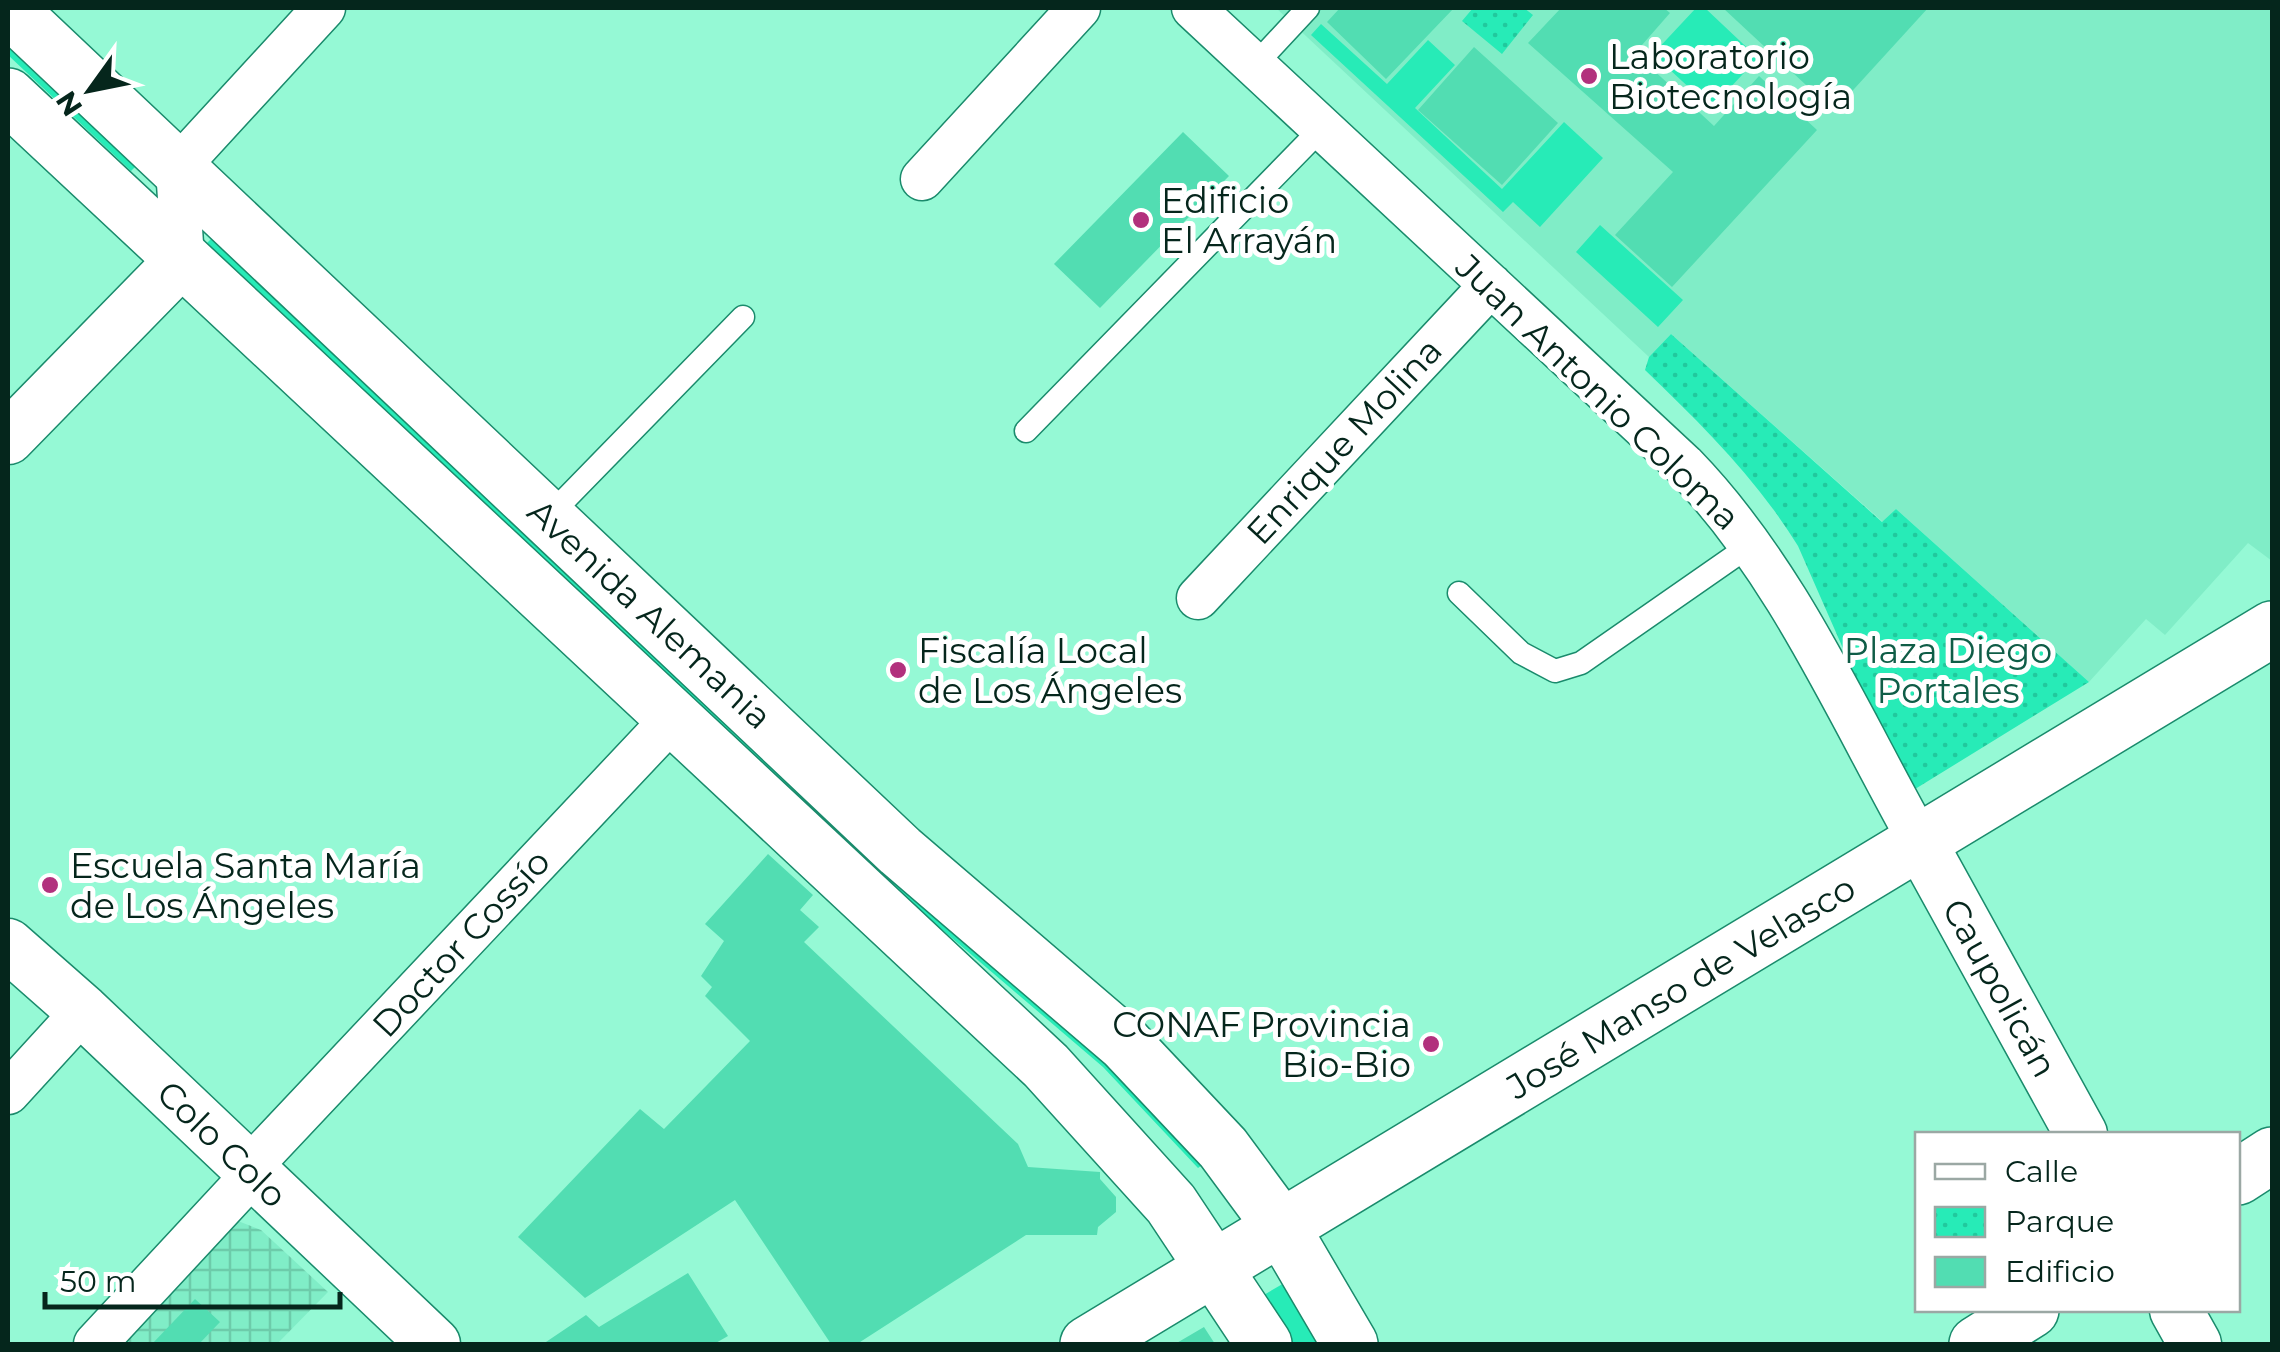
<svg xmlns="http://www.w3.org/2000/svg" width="2280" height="1352" font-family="Montserrat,sans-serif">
<defs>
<pattern id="industrial-grid" width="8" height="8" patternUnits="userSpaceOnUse" patternTransform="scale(2.5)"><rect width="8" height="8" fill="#80edc7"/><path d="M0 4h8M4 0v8" fill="none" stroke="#6dcbaa"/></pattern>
<pattern id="park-dots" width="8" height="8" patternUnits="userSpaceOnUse" patternTransform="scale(2.5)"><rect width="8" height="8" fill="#27ebb7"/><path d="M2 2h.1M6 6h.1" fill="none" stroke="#21c99d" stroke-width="1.8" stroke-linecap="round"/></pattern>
</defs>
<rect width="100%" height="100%" fill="#95f9d5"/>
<path fill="#80edc7" d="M 1276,8 L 2272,8 L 2272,561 L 2248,543 L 2165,635 L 2146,619 L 2089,682 L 1896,509 L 1883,522 L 1671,334 L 1649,357 Z"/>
<path fill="url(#industrial-grid)" d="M 238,1221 L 261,1230 L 328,1292 L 277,1344 L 123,1344 Z"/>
<path fill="#27ebb7" d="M 1696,8 L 1705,8 L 1758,58 L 1711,108 L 1653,54 Z
M 1321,24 L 1387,84 L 1428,40 L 1455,65 L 1415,108 L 1502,189 L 1564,122 L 1603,158 L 1540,227 L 1513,202 L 1503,212 L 1311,35 Z
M 8,38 L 139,163 L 131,171 L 8,55 Z
M 1600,225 L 1683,300 L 1658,327 L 1576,252 Z
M 215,235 L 1109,1060 L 1205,1163 L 1198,1168 L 1103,1067 L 856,856 L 207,243 Z
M 1286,1282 L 1323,1344 L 1292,1344 L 1262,1296 Z"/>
<path fill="url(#park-dots)" d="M 1473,8 L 1524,8 L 1533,15 L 1502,54 L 1462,21 Z
M 1671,334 L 1882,522 L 1896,509 L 2089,682 L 1907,794 L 1798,546 C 1756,478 1703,426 1645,370 L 1649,357 Z"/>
<path fill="#52ddb2" d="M 1340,8 L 1454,8 L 1386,79 L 1327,22 Z
M 1561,8 L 1664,8 L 1670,13 L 1635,53 L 1714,126 L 1759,76 L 1817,130 L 1672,287 L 1615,235 L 1673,172 L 1528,43 Z
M 1723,8 L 1928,8 L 1834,111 Z
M 1474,47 L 1558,123 L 1502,185 L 1418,110 Z
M 1183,132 L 1229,176 L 1100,308 L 1054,264 Z
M 768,854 L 813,895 L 800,910 L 819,927 L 804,942 L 1018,1144 L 1028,1167 L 1100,1172 L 1100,1179 L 1116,1197 L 1116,1212 L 1098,1227 L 1097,1235 L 1026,1235 L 857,1344 L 831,1344 L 735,1200 L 585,1298 L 518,1237 L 640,1109 L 664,1129 L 750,1041 L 705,996 L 712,987 L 701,976 L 724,941 L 705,924 Z
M 688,1273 L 728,1336 L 714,1344 L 543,1344 L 586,1315 L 599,1327 Z
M 195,1299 L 220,1322 L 199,1344 L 152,1344 Z
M 1204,1327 L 1215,1344 L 1175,1344 Z"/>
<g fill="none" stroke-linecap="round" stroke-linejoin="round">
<g stroke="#1a8b6c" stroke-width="25">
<path id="service" d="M 1255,65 L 1308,8
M 1026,431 L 1322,128
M 547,518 L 743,317
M 1459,593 L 1521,653 L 1555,671 L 1581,663 L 1752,544"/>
</g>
<g stroke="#1a8b6c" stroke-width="45">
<path id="minor" d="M 1193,8 L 1684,465 C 1787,571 1848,714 1920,842
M 922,179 L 1079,8
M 183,259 L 177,168 L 324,8
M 1198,598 L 1491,285
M 8,1093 L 83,1011
M 247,1170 L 675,716
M 95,1344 L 253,1174"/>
</g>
<g stroke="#1a8b6c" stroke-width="55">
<path id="tertiary" d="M 8,438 L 183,259
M 1920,842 L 2081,1134
M 8,945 L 83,1011 L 434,1344
M 2176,1310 L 2195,1344"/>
</g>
<g stroke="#1a8b6c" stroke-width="58">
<path id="secondary" d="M 1088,1344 L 2272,629"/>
</g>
<g stroke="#1a8b6c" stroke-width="58">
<path id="primary" d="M 8,8 L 900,851 L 1125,1044 L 1223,1148 L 1282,1228 L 1350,1344
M 8,96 L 1046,1066 L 1171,1204 L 1264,1344
M 2238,1177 L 2272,1155
M 1977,1344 L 2031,1310"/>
</g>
<use href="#service" stroke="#fff" stroke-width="22"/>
<use href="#minor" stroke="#fff" stroke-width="42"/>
<use href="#tertiary" stroke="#fff" stroke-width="52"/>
<use href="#secondary" stroke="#fff" stroke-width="55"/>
<use href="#primary" stroke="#fff" stroke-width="55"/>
</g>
<g fill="#b2317d" stroke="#fff" stroke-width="4">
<circle cx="1589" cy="76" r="10"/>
<circle cx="1141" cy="220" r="10"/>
<circle cx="898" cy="670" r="10"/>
<circle cx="50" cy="885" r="10"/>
<circle cx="1431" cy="1044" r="10"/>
</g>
<g text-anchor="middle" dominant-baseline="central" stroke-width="10" stroke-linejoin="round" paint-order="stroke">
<g font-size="35" fill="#05261c" stroke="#fff" text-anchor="start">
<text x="1609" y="56">Laboratorio<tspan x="1609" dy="40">Biotecnología</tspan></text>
<text x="1161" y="200">Edificio<tspan x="1161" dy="40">El Arrayán</tspan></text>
<text x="918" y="650">Fiscalía Local<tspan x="918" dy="40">de Los Ángeles</tspan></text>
<text x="70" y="865">Escuela Santa María<tspan x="70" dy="40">de Los Ángeles</tspan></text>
<text x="1411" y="1024" text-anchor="end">CONAF Provincia<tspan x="1411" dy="40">Bio-Bio</tspan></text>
</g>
<g font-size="35" fill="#05261c" stroke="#fff">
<text transform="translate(1598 392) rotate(44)">Juan Antonio Coloma</text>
<text transform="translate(1344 441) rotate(-47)">Enrique Molina</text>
<text transform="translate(650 614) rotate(43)">Avenida Alemania</text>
<text transform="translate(461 943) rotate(-47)">Doctor Cossío</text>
<text transform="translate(1681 987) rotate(-31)">José Manso de Velasco</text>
<text transform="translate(2000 988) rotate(61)">Caupolicán</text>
<text transform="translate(222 1144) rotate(44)">Colo Colo</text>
</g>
<g font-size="35" fill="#0f5d47" stroke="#fff">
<text x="1948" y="650">Plaza Diego<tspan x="1948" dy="40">Portales</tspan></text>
</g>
</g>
<rect width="2280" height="1352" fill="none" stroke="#05261c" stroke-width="20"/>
<rect x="1915" y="1132" width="325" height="180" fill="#ffffff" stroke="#9ba8a4" stroke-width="2.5"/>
<rect x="1935" y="1164" width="50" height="15" fill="#ffffff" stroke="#9ba8a4" stroke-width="2.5"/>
<text x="2005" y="1182" font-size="30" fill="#05261c">Calle</text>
<rect x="1935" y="1207" width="50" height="30" fill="url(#park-dots)" stroke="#9ba8a4" stroke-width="2.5"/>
<text x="2005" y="1232" font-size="30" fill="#05261c">Parque</text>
<rect x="1935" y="1257" width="50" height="30" fill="#52ddb2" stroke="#9ba8a4" stroke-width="2.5"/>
<text x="2005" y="1282" font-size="30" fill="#05261c">Edificio</text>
<g transform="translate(90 90) rotate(237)" stroke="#ffffff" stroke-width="8" paint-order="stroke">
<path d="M0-8L18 38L0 25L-18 38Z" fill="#05261c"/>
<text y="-15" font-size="28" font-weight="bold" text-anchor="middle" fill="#05261c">N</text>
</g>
<path d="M45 1292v15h295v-15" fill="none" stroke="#05261c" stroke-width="5"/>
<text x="60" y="1292" font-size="30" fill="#05261c" stroke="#ffffff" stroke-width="8" paint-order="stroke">50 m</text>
</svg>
